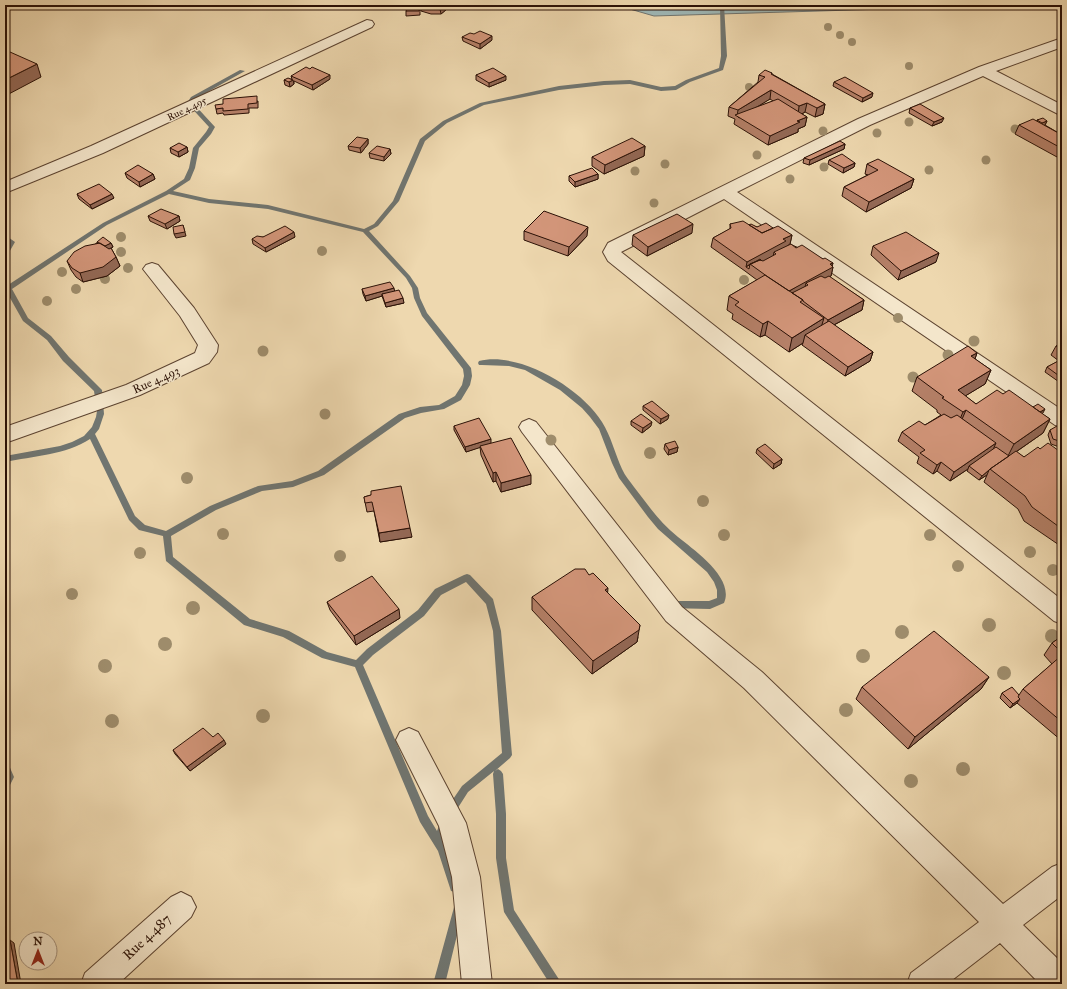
<svg xmlns="http://www.w3.org/2000/svg" width="1067" height="989" font-family="'IM FELL Great Primer',serif">
<rect width="100%" height="100%" fill="#eed8af"/>
<filter id="stains"><feTurbulence type="fractalNoise" baseFrequency=".005" numOctaves="4"/><feColorMatrix values="0 0 0 0 .2 0 0 0 0 .09 0 0 0 0 .02 0 0 0 .5 -.17"/></filter>
<radialGradient id="worn" r=".72"><stop offset=".6" stop-color="#630" stop-opacity="0"/><stop offset="1" stop-color="#630" stop-opacity=".3"/></radialGradient>
<path fill="#9eb7b6" stroke="#707570" d="M 616,5 L 1017,5 L 654,16 Z"/>
<g fill="none" stroke-linecap="round" stroke-linejoin="round">
<path fill="#707570" fill-rule="evenodd" d="M 720,5 L 724,5 L 727,56 L 723,70 L 690,82 L 676,90 L 661,91 L 630,84 L 604,85 L 559,90 L 484,105 L 447,123 L 425,141 L 399,201 L 378,226 L 369,231 L 410,276 L 418,288 L 420,298 L 427,313 L 471,368 L 472,376 L 470,385 L 461,400 L 444,409 L 421,413 L 405,418 L 324,475 L 293,487 L 262,491 L 216,510 L 171,536 L 173,557 L 250,619 L 289,631 L 327,652 L 356,660 L 367,649 L 418,610 L 435,589 L 464,575 L 467,574 L 470,575 L 493,599 L 501,631 L 512,755 L 510,758 L 495,771 L 498,769 L 501,771 L 503,774 L 506,814 L 506,858 L 514,910 L 562,984 L 550,984 L 504,912 L 496,858 L 496,814 L 493,774 L 494,771 L 468,792 L 454,814 L 450,816 L 446,814 L 445,811 L 462,786 L 502,753 L 493,631 L 486,604 L 466,582 L 441,595 L 424,616 L 373,655 L 363,665 L 428,816 L 437,831 L 441,820 L 445,818 L 449,820 L 450,823 L 442,840 L 447,849 L 460,887 L 459,891 L 455,892 L 451,891 L 438,851 L 420,822 L 355,667 L 322,658 L 283,637 L 244,625 L 166,561 L 163,536 L 139,530 L 129,520 L 90,439 C 66,455 33,456 5,462 L 5,456 L 60,446 L 72,442 L 84,436 L 92,427 L 96,417 L 97,411 L 94,391 L 63,361 L 47,340 L 23,321 L 5,289 L 5,284 L 8,285 L 103,223 L 166,191 L 184,179 L 189,168 L 193,148 L 206,132 L 209,127 L 187,103 L 191,97 L 240,70 L 245,71 L 195,99 L 193,103 L 215,127 L 211,134 L 199,148 L 195,168 L 190,180 L 173,191 L 209,199 L 268,205 L 364,229 L 374,224 L 393,201 L 420,139 L 443,121 L 480,103 L 559,86 L 604,81 L 630,80 L 661,87 L 675,86 L 686,80 L 719,68 L 721,56 ZM 169,194 L 209,203 L 268,209 L 363,232 L 406,278 L 412,288 L 414,298 L 422,316 L 463,369 L 464,376 L 462,385 L 455,396 L 439,405 L 420,407 L 399,414 L 318,471 L 292,481 L 258,486 L 210,506 L 166,531 L 145,525 L 135,516 L 95,434 L 99,429 L 104,414 L 102,390 L 69,357 L 51,336 L 28,318 L 12,289 L 107,225 Z
M 5,235 L 15,242 L 7,256 L 5,257 L 5,249 L 8,243 L 5,240 Z
M 479,361 C 520,351 581,388 602,422 C 611,436 615,454 622,469 C 625,476 630,481 634,487 C 648,505 660,523 678,537 C 694,550 735,578 724,603 L 710,609 L 667,608 L 666,605 L 667,602 L 670,601 L 709,601 L 717,598 L 717,590 L 714,582 L 707,572 L 658,529 L 648,517 L 619,478 L 612,463 L 599,429 L 590,417 L 582,408 L 560,390 L 525,370 L 509,366 L 482,365 L 479,365 L 478,363 Z
M 5,762 L 8,763 L 14,777 L 8,789 L 5,791 Z
M 458,906 L 462,907 L 463,911 L 445,984 L 433,984 L 453,911 L 454,907 Z"/>
<g stroke="#5c4330" stroke-width="2">
<path id="street" d="M 367,20 L 372,21 L 374,24 L 372,27 L 103,153 L 5,193 L 5,182 L 91,146 Z
M 1062,38 L 1062,47 L 996,71 L 1062,105 L 1062,116 L 983,76 L 870,125 L 737,192 L 1062,410 L 1062,427 L 1055,425 L 724,199 L 621,252 L 1062,600 L 1062,624 L 1054,621 L 608,261 L 603,252 L 608,243 L 858,119 L 979,67 Z
M 152,263 L 158,265 L 194,308 L 218,345 L 217,352 L 209,363 L 140,395 L 5,443 L 5,427 L 126,385 L 195,353 L 198,345 L 180,316 L 143,269 L 146,265 Z
M 529,419 L 536,422 L 682,607 L 762,672 L 1003,904 L 1052,867 L 1062,863 L 1062,895 L 1023,925 L 1062,963 L 1062,984 L 1040,984 L 1000,943 L 947,984 L 907,984 L 911,973 L 979,922 L 744,688 L 666,621 L 522,432 L 519,427 L 522,422 Z
M 409,728 L 418,732 L 466,823 L 480,877 L 492,984 L 462,984 L 452,877 L 439,826 L 396,740 L 400,732 Z
M 181,892 L 191,897 L 196,907 L 191,917 L 118,984 L 81,984 L 85,973 L 171,897 Z"/>
</g>
<use href="#street" fill="#f4e6cb" fill-rule="evenodd"/>
</g>
<g fill="#9e8c6b">
<circle cx="828" cy="27" r="4"/>
<circle cx="840" cy="35" r="4"/>
<circle cx="852" cy="42" r="4"/>
<circle cx="909" cy="66" r="4"/>
<circle cx="749" cy="87" r="4"/>
<circle cx="909" cy="122" r="4.5"/>
<circle cx="1015" cy="129" r="4.5"/>
<circle cx="823" cy="131" r="4.5"/>
<circle cx="877" cy="133" r="4.5"/>
<circle cx="757" cy="155" r="4.5"/>
<circle cx="986" cy="160" r="4.5"/>
<circle cx="665" cy="164" r="4.5"/>
<circle cx="824" cy="167" r="4.5"/>
<circle cx="929" cy="170" r="4.5"/>
<circle cx="635" cy="171" r="4.5"/>
<circle cx="790" cy="179" r="4.5"/>
<circle cx="654" cy="203" r="4.5"/>
<circle cx="121" cy="237" r="5"/>
<circle cx="322" cy="251" r="5"/>
<circle cx="121" cy="252" r="5"/>
<circle cx="128" cy="268" r="5"/>
<circle cx="62" cy="272" r="5"/>
<circle cx="105" cy="279" r="5"/>
<circle cx="744" cy="280" r="5"/>
<circle cx="76" cy="289" r="5"/>
<circle cx="47" cy="301" r="5"/>
<circle cx="898" cy="318" r="5"/>
<circle cx="974" cy="341" r="5.5"/>
<circle cx="263" cy="351" r="5.5"/>
<circle cx="948" cy="355" r="5.5"/>
<circle cx="913" cy="377" r="5.5"/>
<circle cx="325" cy="414" r="5.5"/>
<circle cx="551" cy="440" r="5.5"/>
<circle cx="650" cy="453" r="6"/>
<circle cx="187" cy="478" r="6"/>
<circle cx="703" cy="501" r="6"/>
<circle cx="223" cy="534" r="6"/>
<circle cx="724" cy="535" r="6"/>
<circle cx="930" cy="535" r="6"/>
<circle cx="1030" cy="552" r="6"/>
<circle cx="140" cy="553" r="6"/>
<circle cx="340" cy="556" r="6"/>
<circle cx="958" cy="566" r="6"/>
<circle cx="1053" cy="570" r="6"/>
<circle cx="72" cy="594" r="6"/>
<circle cx="193" cy="608" r="7"/>
<circle cx="989" cy="625" r="7"/>
<circle cx="902" cy="632" r="7"/>
<circle cx="1052" cy="636" r="7"/>
<circle cx="165" cy="644" r="7"/>
<circle cx="863" cy="656" r="7"/>
<circle cx="105" cy="666" r="7"/>
<circle cx="1004" cy="673" r="7"/>
<circle cx="846" cy="710" r="7"/>
<circle cx="263" cy="716" r="7"/>
<circle cx="112" cy="721" r="7"/>
<circle cx="963" cy="769" r="7"/>
<circle cx="911" cy="781" r="7"/>
</g>
<path fill="#b58068" stroke="#2b1106" fill-rule="evenodd" d="M 421,6 L 447,9 L 441,14 L 431,14 L 421,11 Z
M 420,7 L 420,15 L 406,16 L 406,11 Z
M 462,37 L 492,40 L 480,49 L 463,41 Z
M 772,73 L 772,74 L 825,104 L 823,114 L 815,117 L 805,112 L 802,114 L 807,117 L 805,126 L 798,129 L 798,132 L 768,145 L 734,124 L 735,119 L 728,116 L 729,107 L 758,82 L 759,75 ZM 770,99 L 773,101 L 755,108 Z
M 476,75 L 506,80 L 489,87 L 476,80 Z
M 291,76 L 330,79 L 313,90 L 294,81 L 294,84 L 290,87 L 285,85 L 284,80 L 292,79 Z
M 834,82 L 872,97 L 862,102 L 833,86 Z
M 258,101 L 258,108 L 249,108 L 249,113 L 224,115 L 223,113 L 217,114 L 216,109 Z
M 910,108 L 942,122 L 932,126 L 909,113 Z
M 1037,120 L 1047,121 L 1045,125 L 1062,135 L 1062,155 L 1057,157 L 1015,134 L 1019,125 L 1037,121 Z
M 368,139 L 368,144 L 361,153 L 349,150 L 348,146 Z
M 845,144 L 844,149 L 809,165 L 803,163 L 804,158 Z
M 645,146 L 644,156 L 604,174 L 592,166 L 592,157 Z
M 187,147 L 188,152 L 179,157 L 171,153 L 170,148 Z
M 390,149 L 391,154 L 384,161 L 370,158 L 369,153 Z
M 829,160 L 855,163 L 854,167 L 843,173 L 828,164 Z
M 867,164 L 914,179 L 911,188 L 866,212 L 842,196 L 844,187 L 868,175 L 865,174 Z
M 125,173 L 153,174 L 155,179 L 140,187 L 127,178 Z
M 598,174 L 598,179 L 575,187 L 569,181 L 569,176 Z
M 77,194 L 114,198 L 92,209 L 79,199 Z
M 148,216 L 179,216 L 180,221 L 167,229 L 150,221 Z
M 730,224 L 749,225 L 757,227 L 773,228 L 792,235 L 790,244 L 823,259 L 833,263 L 832,266 L 833,267 L 831,276 L 829,277 L 864,300 L 862,310 L 834,325 L 873,352 L 870,361 L 845,376 L 802,345 L 803,343 L 789,352 L 765,335 L 760,337 L 732,319 L 733,314 L 727,310 L 729,296 L 757,280 L 745,271 L 711,247 L 713,238 L 730,229 Z
M 524,231 L 587,236 L 568,256 L 524,240 Z
M 692,233 L 647,256 L 632,245 L 633,235 Z
M 263,237 L 295,237 L 266,252 L 253,244 L 252,239 Z
M 97,242 L 111,243 L 113,247 L 111,248 L 116,257 L 120,266 L 107,276 L 83,282 L 76,277 L 71,270 L 67,261 L 97,243 Z
M 873,246 L 936,262 L 898,280 L 871,255 Z
M 362,289 L 395,291 L 404,303 L 386,307 L 382,296 L 366,301 L 363,294 Z
M 1062,342 L 1062,384 L 1045,372 L 1047,367 L 1059,361 L 1051,355 L 1056,346 Z
M 977,353 L 975,359 L 991,370 L 985,384 L 965,396 L 976,404 L 1003,394 L 1033,407 L 1043,413 L 1042,414 L 1050,419 L 1043,433 L 1016,452 L 1024,457 L 1040,449 L 1062,453 L 1062,547 L 1024,521 L 1018,509 L 984,482 L 987,475 L 979,480 L 967,471 L 968,469 L 950,481 L 937,471 L 933,474 L 917,463 L 919,457 L 898,441 L 902,432 L 925,425 L 941,415 L 937,412 L 937,410 L 912,391 L 917,377 Z
M 643,406 L 668,419 L 660,424 L 643,410 Z
M 631,421 L 651,426 L 642,433 L 631,425 Z
M 454,426 L 491,443 L 531,484 L 501,492 L 496,481 L 493,482 L 481,455 L 480,447 L 466,452 L 454,430 Z
M 1062,427 L 1062,448 L 1051,444 L 1048,435 L 1050,430 Z
M 665,444 L 678,447 L 677,452 L 668,455 L 664,449 Z
M 757,449 L 782,459 L 781,464 L 773,469 L 756,453 Z
M 371,495 L 412,537 L 380,542 L 374,511 L 367,512 L 364,497 Z
M 589,575 L 608,593 L 638,637 L 637,642 L 592,674 L 532,610 L 532,597 Z
M 327,602 L 400,618 L 356,645 L 330,610 Z
M 1062,636 L 1062,741 L 1017,703 L 1010,708 L 1000,698 L 1002,693 L 1019,695 L 1023,689 L 1052,664 L 1044,655 L 1052,643 Z
M 989,677 L 981,689 L 908,749 L 856,699 L 862,687 Z
M 213,737 L 226,744 L 190,771 L 175,754 L 173,750 Z"/>
<path fill="#936855" stroke="#2b1106" d="M 446,5 L 447,5 L 447,9 L 441,14 L 440,9 Z
M 492,36 L 492,40 L 480,49 L 480,44 Z
M 37,64 L 41,77 L 5,96 L 5,80 Z
M 330,75 L 330,79 L 313,90 L 312,85 Z
M 506,76 L 506,80 L 489,87 L 489,83 Z
M 293,80 L 294,84 L 290,87 L 289,82 Z
M 771,90 L 770,99 L 739,118 L 737,116 L 738,110 Z
M 873,93 L 872,97 L 862,102 L 863,98 Z
M 807,103 L 805,112 L 798,116 L 799,106 Z
M 825,104 L 823,114 L 815,117 L 817,108 Z
M 807,117 L 805,126 L 798,129 L 798,132 L 768,145 L 770,136 L 797,121 Z
M 944,118 L 942,122 L 932,126 L 934,122 Z
M 1047,121 L 1045,125 L 1040,128 L 1042,123 Z
M 368,139 L 368,144 L 361,153 L 360,148 Z
M 845,144 L 844,149 L 809,165 L 810,160 Z
M 645,146 L 644,156 L 604,174 L 605,165 Z
M 187,147 L 188,152 L 179,157 L 178,152 Z
M 1061,148 L 1062,148 L 1062,155 L 1057,157 Z
M 390,149 L 391,154 L 384,161 L 384,157 Z
M 855,163 L 854,167 L 843,173 L 844,168 Z
M 153,174 L 155,179 L 140,187 L 139,182 Z
M 598,174 L 598,179 L 575,187 L 575,182 Z
M 914,179 L 911,188 L 866,212 L 869,202 Z
M 112,194 L 114,198 L 92,209 L 90,205 Z
M 179,216 L 180,221 L 167,229 L 165,224 Z
M 693,224 L 692,233 L 647,256 L 648,247 Z
M 183,225 L 186,236 L 176,238 L 174,234 Z
M 588,227 L 587,236 L 568,256 L 569,247 Z
M 294,232 L 295,237 L 266,252 L 265,248 Z
M 792,235 L 790,244 L 776,254 L 774,252 L 773,257 L 756,266 L 750,264 L 746,267 L 747,262 L 783,239 Z
M 111,243 L 113,247 L 106,251 L 104,246 Z
M 939,253 L 936,262 L 898,280 L 901,271 Z
M 116,257 L 120,266 L 107,276 L 83,282 L 80,273 Z
M 833,263 L 832,267 L 833,267 L 831,276 L 806,290 L 808,285 L 806,283 L 804,291 L 791,293 L 788,292 Z
M 394,288 L 395,293 L 382,294 L 382,296 L 366,301 L 365,296 Z
M 403,298 L 404,303 L 386,307 L 385,303 Z
M 864,300 L 862,310 L 826,329 L 828,320 Z
M 824,318 L 820,331 L 805,335 L 803,343 L 789,352 L 792,338 Z
M 768,321 L 765,335 L 760,337 L 763,324 Z
M 873,352 L 870,361 L 845,376 L 848,367 Z
M 977,353 L 972,367 L 971,356 Z
M 991,370 L 985,384 L 952,404 L 958,390 Z
M 1045,409 L 1043,413 L 1037,417 L 1040,413 Z
M 966,410 L 960,424 L 957,426 L 963,412 Z
M 669,415 L 668,419 L 660,424 L 661,419 Z
M 1050,419 L 1043,433 L 1007,458 L 1014,444 Z
M 652,422 L 651,426 L 642,433 L 643,428 Z
M 491,439 L 491,444 L 466,452 L 465,447 Z
M 996,443 L 992,452 L 969,466 L 968,469 L 950,481 L 954,472 Z
M 678,447 L 677,452 L 668,455 L 669,450 Z
M 782,459 L 781,464 L 773,469 L 774,464 Z
M 941,462 L 937,471 L 933,474 L 937,465 Z
M 989,470 L 987,475 L 979,480 L 982,476 Z
M 496,472 L 496,481 L 493,482 L 493,473 Z
M 531,475 L 531,484 L 501,492 L 501,483 Z
M 410,528 L 412,537 L 380,542 L 379,533 Z
M 608,588 L 607,600 L 605,590 Z
M 399,609 L 400,618 L 356,645 L 354,636 Z
M 640,625 L 637,642 L 592,674 L 593,661 Z
M 989,677 L 981,689 L 908,749 L 915,737 Z
M 1020,699 L 1017,703 L 1010,708 L 1013,704 Z
M 224,740 L 226,744 L 190,771 L 187,767 Z
M 10,940 L 14,943 L 21,984 L 18,984 Z"/>
<path fill="#d29579" stroke="#2b1106" d="M 423,5 L 446,5 L 440,9 L 431,9 L 421,6 Z
M 420,7 L 419,11 L 406,11 L 407,8 Z
M 480,31 L 492,36 L 480,44 L 462,37 L 470,33 L 474,34 Z
M 10,52 L 37,64 L 5,80 L 5,54 Z
M 306,67 L 310,69 L 312,67 L 330,75 L 312,85 L 291,76 Z
M 493,68 L 506,76 L 489,83 L 476,75 Z
M 765,70 L 772,73 L 771,74 L 825,104 L 817,108 L 807,103 L 799,106 L 771,90 L 738,110 L 729,107 L 765,77 L 759,75 Z
M 845,77 L 873,93 L 863,98 L 834,82 Z
M 288,78 L 293,80 L 289,82 L 284,80 Z
M 257,96 L 257,103 L 248,104 L 248,109 L 223,111 L 223,108 L 216,109 L 215,105 L 223,104 L 223,99 Z
M 778,99 L 807,117 L 797,121 L 800,122 L 770,136 L 735,115 Z
M 920,104 L 944,118 L 934,122 L 910,108 Z
M 1043,118 L 1047,121 L 1042,123 L 1037,120 Z
M 1033,119 L 1062,135 L 1062,148 L 1061,148 L 1019,125 Z
M 357,137 L 368,139 L 360,148 L 348,146 Z
M 632,138 L 645,146 L 605,165 L 592,157 Z
M 840,141 L 845,144 L 810,160 L 804,158 Z
M 179,143 L 187,147 L 178,152 L 170,148 Z
M 377,146 L 390,149 L 384,157 L 369,153 Z
M 842,154 L 855,163 L 844,168 L 829,160 Z
M 878,159 L 914,179 L 869,202 L 844,187 L 878,170 L 867,164 Z
M 138,165 L 153,174 L 139,182 L 125,173 Z
M 592,168 L 598,174 L 575,182 L 569,176 Z
M 99,184 L 112,194 L 90,205 L 77,194 Z
M 161,209 L 179,216 L 165,224 L 148,216 Z
M 544,211 L 588,227 L 569,247 L 524,231 Z
M 677,214 L 693,224 L 648,247 L 633,235 Z
M 743,221 L 762,233 L 778,226 L 792,235 L 783,239 L 786,241 L 747,262 L 713,238 L 731,228 L 730,224 Z
M 766,223 L 773,228 L 762,233 L 749,225 L 751,224 L 757,227 Z
M 183,225 L 185,232 L 174,234 L 173,227 Z
M 285,226 L 294,232 L 265,248 L 252,239 L 257,236 L 263,237 Z
M 906,232 L 939,253 L 901,271 L 873,246 Z
M 103,237 L 111,243 L 105,246 L 97,242 Z
M 100,243 L 109,249 L 111,248 L 116,257 L 103,267 L 80,273 L 72,268 L 67,261 L 74,252 L 85,246 Z
M 791,244 L 796,248 L 802,245 L 823,259 L 825,258 L 833,263 L 830,264 L 833,267 L 789,291 L 768,277 L 750,264 L 760,260 L 763,261 L 776,254 L 774,252 Z
M 760,259 L 761,260 L 760,260 L 750,264 L 749,269 L 746,267 Z
M 765,275 L 803,300 L 800,302 L 824,318 L 792,338 L 768,321 L 763,324 L 735,305 L 739,302 L 729,296 Z
M 821,276 L 825,278 L 829,276 L 864,300 L 828,320 L 803,301 L 803,300 L 792,293 L 808,285 L 806,283 Z
M 390,282 L 394,288 L 365,296 L 362,289 Z
M 399,290 L 403,298 L 385,303 L 382,294 Z
M 829,321 L 873,352 L 848,367 L 805,335 Z
M 1062,342 L 1062,350 L 1056,346 Z
M 968,346 L 977,353 L 971,356 L 991,370 L 958,390 L 976,404 L 997,390 L 1003,394 L 1009,390 L 1050,419 L 1014,444 L 966,410 L 963,412 L 942,398 L 944,397 L 917,377 Z
M 1060,360 L 1062,362 L 1062,378 L 1047,367 Z
M 652,401 L 669,415 L 661,419 L 643,406 Z
M 1038,404 L 1045,409 L 1040,412 L 1033,407 Z
M 641,414 L 652,422 L 643,428 L 631,421 Z
M 944,414 L 951,418 L 957,415 L 996,443 L 954,472 L 941,462 L 937,465 L 920,453 L 925,450 L 902,432 L 919,421 L 925,425 Z
M 479,418 L 491,439 L 465,447 L 454,426 Z
M 1057,426 L 1062,427 L 1062,442 L 1053,439 L 1050,430 Z
M 511,438 L 531,475 L 501,483 L 496,472 L 493,473 L 480,446 Z
M 675,441 L 678,447 L 669,450 L 665,444 Z
M 1048,443 L 1062,453 L 1062,529 L 1032,507 L 1025,496 L 990,469 L 1016,451 L 1024,457 L 1038,447 L 1040,449 Z
M 765,444 L 782,459 L 774,464 L 757,449 Z
M 996,447 L 1009,456 L 990,469 L 989,470 L 982,476 L 969,466 Z
M 401,486 L 410,528 L 379,533 L 372,502 L 365,503 L 364,497 L 371,495 L 371,491 Z
M 575,569 L 585,569 L 589,575 L 593,573 L 608,588 L 605,590 L 640,625 L 639,630 L 593,661 L 532,597 Z
M 372,576 L 399,609 L 354,636 L 327,602 Z
M 934,631 L 989,677 L 915,737 L 862,687 Z
M 1062,636 L 1062,653 L 1052,643 Z
M 1062,655 L 1062,722 L 1023,689 Z
M 1012,687 L 1019,695 L 1018,697 L 1020,699 L 1013,704 L 1002,693 Z
M 203,728 L 213,737 L 218,733 L 224,740 L 187,767 L 173,750 Z
M 10,940 L 18,984 L 5,984 L 5,942 Z"/>
<g text-anchor="middle" dominant-baseline="central" stroke-width="3" stroke-linejoin="round" paint-order="stroke">
<g font-size="10" fill="#2b1106" stroke="#f4e6cb">
<text transform="translate(187 109) rotate(-26)">Rue 4.495</text>
</g>
<g font-size="12" fill="#2b1106" stroke="#f4e6cb">
<text transform="translate(156 380) rotate(-24)">Rue 4.493</text>
</g>
<g font-size="14" fill="#2b1106" stroke="#f4e6cb">
<text transform="translate(147 937) rotate(-43)">Rue 4.487</text>
</g>
</g>
<rect width="1067" height="989" fill="none" stroke="#eed8af" stroke-width="20"/>
<rect x="6" y="6" width="1055" height="977" fill="none" stroke="#2b1106" stroke-width="2"/>
<rect x="10" y="10" width="1047" height="969" fill="none" stroke="#2b1106"/>
<g transform="translate(38 951)"><circle r="19" fill="#f4e6cb" stroke="#a4917c"/>
<path d="M0-3L7 15L0 10L-7 15Z" fill="#8f2418"/>
<text y="-6" font-size="11" font-weight="bold" text-anchor="middle" fill="#2b1106">N</text>
</g>
<rect width="100%" height="100%" filter="url(#stains)"/>
<rect width="100%" height="100%" fill="url(#worn)"/>
</svg>
